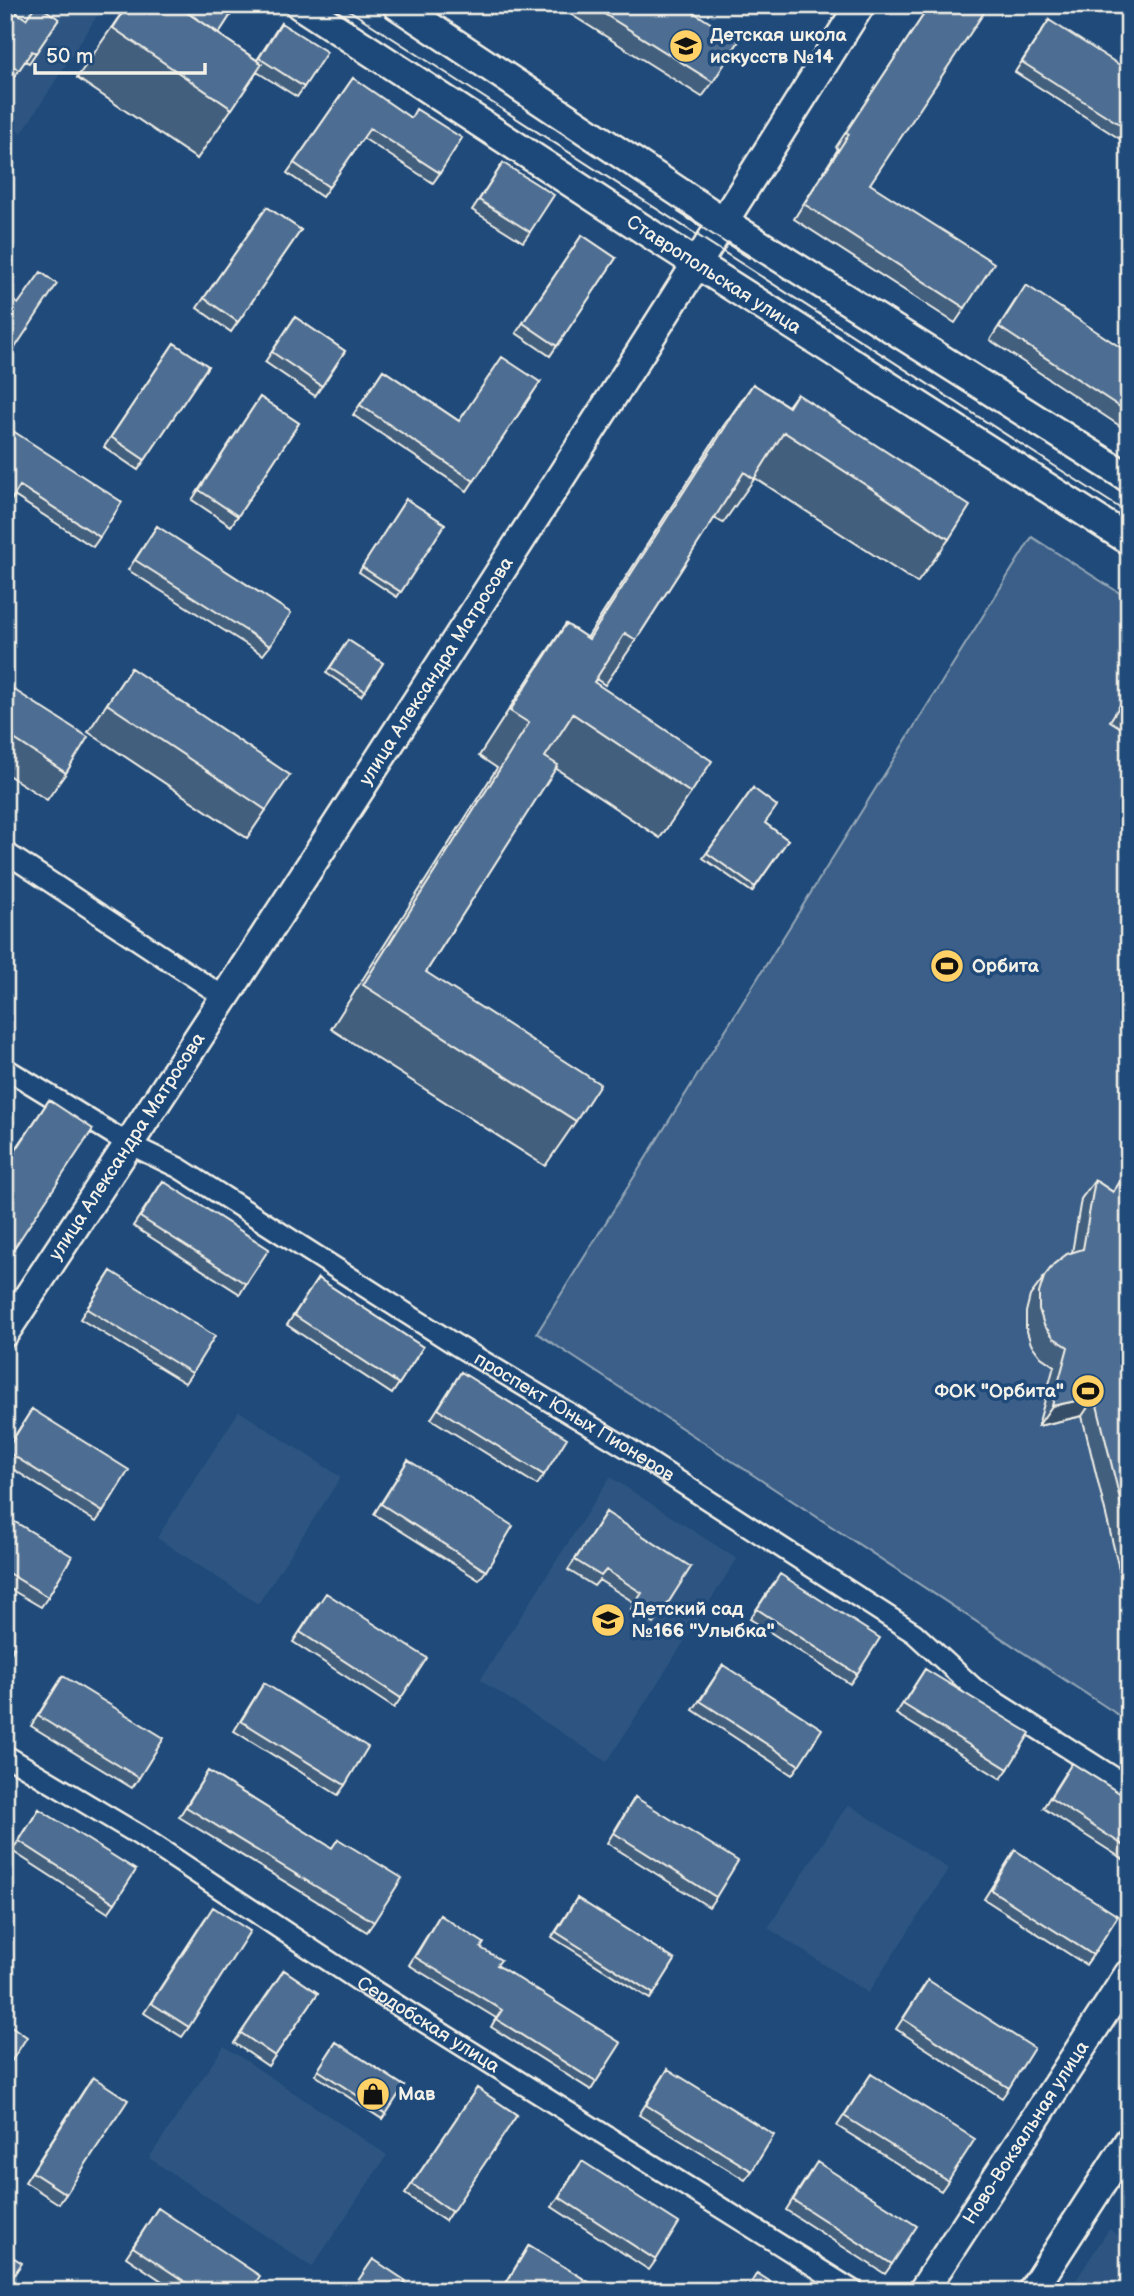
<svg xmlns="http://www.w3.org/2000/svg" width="1134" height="2296" font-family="'Balsamiq Sans',sans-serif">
<rect width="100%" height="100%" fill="#1f4a7a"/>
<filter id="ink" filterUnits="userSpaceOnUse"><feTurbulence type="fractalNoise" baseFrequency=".0143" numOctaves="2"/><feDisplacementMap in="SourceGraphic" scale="14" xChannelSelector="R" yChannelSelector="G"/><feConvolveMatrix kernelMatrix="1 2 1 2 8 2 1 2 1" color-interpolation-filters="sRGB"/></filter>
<g filter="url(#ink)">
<path fill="#2d5581" d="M 5,5 L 104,5 L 22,133 L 5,122 Z
M 239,1411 L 341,1477 L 258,1604 L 157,1538 Z
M 610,1477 L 737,1559 L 607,1762 L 480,1680 Z
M 848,1804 L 949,1869 L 868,1993 L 768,1928 Z
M 224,2046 L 387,2155 L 312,2267 L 149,2158 Z
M 1109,2229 L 1129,2242 L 1129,2291 L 1069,2291 Z"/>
<path fill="#3a5f88" stroke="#97a8b8" stroke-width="2" d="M 1032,537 L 1129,599 L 1129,1722 L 537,1333 Z"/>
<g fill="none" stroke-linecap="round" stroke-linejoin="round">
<g stroke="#f4f1e8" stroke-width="24">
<g id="street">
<path d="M 5,852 L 224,997"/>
<path id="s1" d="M 5,1068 L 129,1144 L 179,1168 L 456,1345 L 629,1449 L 914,1633 L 974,1688 L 1129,1787"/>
<path id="s2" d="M 5,1755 L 139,1835 L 365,1985 L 854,2291"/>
</g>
</g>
<g stroke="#f4f1e8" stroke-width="33">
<g id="secondary">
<path id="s3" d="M 300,5 L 655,237 L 1129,540"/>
<path d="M 397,5 L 724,222 L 1129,478"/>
<path id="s4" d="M 5,1332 C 295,893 580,451 860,5"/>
<path id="s5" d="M 923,2291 L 1129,1974"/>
<path d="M 1032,2291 L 1129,2141"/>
</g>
</g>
<use href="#street" stroke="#1f4a7a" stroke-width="19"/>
<use href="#secondary" stroke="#1f4a7a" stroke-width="28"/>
<path stroke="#f4f1e8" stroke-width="2" d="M 341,5 L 1129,514
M 678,212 L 749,258"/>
</g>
<path fill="#425f7e" stroke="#f4f1e8" stroke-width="2" d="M 5,5 L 26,19 L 59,19 L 29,63 L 25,61 L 12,80 L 5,75 Z
M 127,5 L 237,5 L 218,34 L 257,60 L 281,23 L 304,87 L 297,97 L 257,72 L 197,159 L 77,78 Z
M 556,5 L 682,5 L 713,82 L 702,97 Z
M 930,5 L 870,184 L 965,308 L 955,323 L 794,219 L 838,149 L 836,147 Z
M 1049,20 L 1129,126 L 1120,139 L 1015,72 Z
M 1129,29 L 1129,43 L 1122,39 Z
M 353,78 L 440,173 L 433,183 L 363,138 L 322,197 L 287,173 Z
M 503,163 L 530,232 L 523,242 L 472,210 Z
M 267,207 L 301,230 L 231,332 L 197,308 Z
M 582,235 L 616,258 L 550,356 L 516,333 Z
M 1017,298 L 1129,353 L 1129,432 L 990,340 Z
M 295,317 L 345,351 L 315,396 L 265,362 Z
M 174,343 L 208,366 L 138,470 L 104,447 Z
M 383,370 L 459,421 L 540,382 L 467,491 L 353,415 Z
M 753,384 L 788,406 L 797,394 L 949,539 L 917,583 L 755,478 L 723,523 L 714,518 L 636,640 L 605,685 L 596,679 L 594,682 L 691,793 L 660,838 L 555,768 L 426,972 L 576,1121 L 545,1166 L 331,1029 L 497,768 L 479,756 L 535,669 L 566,624 L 587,638 L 722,428 Z
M 260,397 L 299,423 L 231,526 L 192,500 Z
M 13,431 L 100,537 L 93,547 L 14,496 L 5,510 L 5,442 Z
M 406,499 L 445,524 L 397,597 L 359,572 Z
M 157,526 L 270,646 L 263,655 L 128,570 Z
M 348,640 L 383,663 L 361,696 L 326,673 Z
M 131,668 L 266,810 L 247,838 L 88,732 Z
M 5,684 L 66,773 L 47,800 L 5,773 Z
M 1129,691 L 1129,733 L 1110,721 Z
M 753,788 L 765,823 L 788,840 L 752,892 L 703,858 Z
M 49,1100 L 5,1262 L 5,1165 Z
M 1129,1169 L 1129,1575 L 1121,1577 L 1082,1416 L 1038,1426 L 1054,1366 L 1041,1357 L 1031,1344 L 1026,1328 L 1026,1312 L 1030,1296 L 1054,1264 L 1072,1253 L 1081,1199 L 1095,1180 L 1113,1192 Z
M 163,1181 L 246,1284 L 240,1294 L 133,1226 Z
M 111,1271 L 192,1373 L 185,1383 L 80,1319 Z
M 318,1278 L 423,1347 L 392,1394 L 287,1325 Z
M 461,1372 L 544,1475 L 537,1485 L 431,1419 Z
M 32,1409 L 103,1512 L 96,1522 L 5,1464 L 5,1451 Z
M 408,1460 L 486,1571 L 479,1580 L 374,1514 Z
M 606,1512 L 661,1614 L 654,1624 L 631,1609 L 635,1603 L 599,1580 L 594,1586 L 568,1570 Z
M 5,1516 L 48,1597 L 41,1607 L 5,1586 Z
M 773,1584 L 857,1674 L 850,1684 L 750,1619 Z
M 319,1602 L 401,1698 L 394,1708 L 293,1642 Z
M 723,1665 L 799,1765 L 792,1775 L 693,1710 Z
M 925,1669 L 1008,1769 L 1001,1779 L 896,1714 Z
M 63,1676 L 139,1778 L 132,1788 L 31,1726 Z
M 264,1683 L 345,1785 L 338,1795 L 234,1731 Z
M 208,1771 L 332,1848 L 338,1839 L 374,1922 L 367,1932 L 179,1817 Z
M 1065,1773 L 1129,1799 L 1129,1863 L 1043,1808 Z
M 635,1797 L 716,1897 L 709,1907 L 607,1843 Z
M 39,1809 L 115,1903 L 108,1913 L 12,1851 Z
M 1015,1850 L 1093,1955 L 1086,1965 L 984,1899 Z
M 577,1898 L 675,1960 L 650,1999 L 552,1937 Z
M 440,1915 L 481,1948 L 596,2082 L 591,2090 L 491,2027 L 496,2018 L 409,1965 Z
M 206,1917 L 189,2027 L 182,2037 L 144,2013 Z
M 284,1970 L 318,1993 L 268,2066 L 234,2043 Z
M 928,1980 L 1009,2088 L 1002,2098 L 896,2029 Z
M 336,2042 L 404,2086 L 382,2119 L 315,2075 Z
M 668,2069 L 752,2171 L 745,2180 L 639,2115 Z
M 871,2074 L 948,2181 L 941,2191 L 837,2126 Z
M 86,2087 L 66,2194 L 59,2204 L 25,2182 Z
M 477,2088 L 517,2115 L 445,2221 L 405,2194 Z
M 575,2171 L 656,2260 L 649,2270 L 552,2207 Z
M 810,2172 L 892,2264 L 885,2274 L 786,2210 Z
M 158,2208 L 250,2291 L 177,2291 L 126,2257 Z
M 529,2245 L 603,2291 L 501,2291 Z"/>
<path fill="#364d66" stroke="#f4f1e8" stroke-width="2" d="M 1095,1397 L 1082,1416 L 1038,1426 L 1052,1406 Z
M 1129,1565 L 1129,1575 L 1121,1577 Z"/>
<path fill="#4d6e92" stroke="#f4f1e8" stroke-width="2" d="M 5,5 L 26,19 L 36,5 L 38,5 L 59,19 L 36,53 L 32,51 L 19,70 L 5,61 Z
M 128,5 L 176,5 L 262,64 L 232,109 L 113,28 Z
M 176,5 L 237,5 L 219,33 Z
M 590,5 L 682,5 L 739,41 L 713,82 Z
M 930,5 L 989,5 L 870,184 L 994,263 L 965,308 L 804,204 L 849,134 L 846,132 Z
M 1049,20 L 1129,71 L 1129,126 L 1127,129 L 1022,62 Z
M 281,23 L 327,52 L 304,87 L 259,58 Z
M 353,78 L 411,118 L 416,109 L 462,138 L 440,173 L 370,128 L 329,187 L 294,163 Z
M 503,163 L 554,195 L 530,232 L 479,200 Z
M 5,181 L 13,186 L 5,197 Z
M 267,207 L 301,230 L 238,322 L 204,298 Z
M 582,235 L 616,258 L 557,346 L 523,323 Z
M 41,272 L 57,284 L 5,363 L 5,297 L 6,296 L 18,304 Z
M 1026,285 L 1129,353 L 1129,413 L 999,327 Z
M 295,317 L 345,351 L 322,386 L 272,352 Z
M 174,343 L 208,366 L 145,460 L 111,437 Z
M 502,357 L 540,382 L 474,481 L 360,405 L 383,370 L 459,421 Z
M 753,384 L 789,407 L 797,394 L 970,506 L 949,539 L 784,432 L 754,479 L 744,472 L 636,640 L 625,633 L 594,682 L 712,761 L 691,793 L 573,714 L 545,757 L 558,765 L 426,972 L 600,1084 L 576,1121 L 363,985 L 529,723 L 510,711 L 566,624 L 589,639 Z
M 260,397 L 299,423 L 238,516 L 199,490 Z
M 13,431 L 122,502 L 100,537 L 20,486 L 5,510 L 5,443 Z
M 406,499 L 445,524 L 401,592 L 362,567 Z
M 157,526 L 291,613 L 270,646 L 135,560 Z
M 348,640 L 383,663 L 365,691 L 330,668 Z
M 131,668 L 290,775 L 266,810 L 107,704 Z
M 5,684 L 88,737 L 66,773 L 5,733 Z
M 1129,692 L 1129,712 L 1120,706 Z
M 753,788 L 777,806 L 765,823 L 788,840 L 755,887 L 707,853 Z
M 49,1100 L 93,1129 L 5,1262 L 5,1167 Z
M 1129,1169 L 1129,1536 L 1095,1397 L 1052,1406 L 1068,1347 L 1054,1338 L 1044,1325 L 1039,1309 L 1039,1293 L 1044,1277 L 1054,1264 L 1067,1254 L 1083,1249 L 1095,1180 L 1113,1192 Z
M 163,1181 L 269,1249 L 246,1284 L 140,1217 Z
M 111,1271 L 215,1336 L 192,1373 L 87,1309 Z
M 318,1278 L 423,1347 L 399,1384 L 294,1315 Z
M 461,1372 L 567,1438 L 544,1475 L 438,1409 Z
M 32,1409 L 129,1470 L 103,1512 L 6,1451 Z
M 408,1460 L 513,1526 L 486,1571 L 381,1504 Z
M 606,1512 L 691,1567 L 661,1614 L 638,1599 L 642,1593 L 606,1570 L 601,1576 L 575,1560 Z
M 5,1516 L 72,1556 L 48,1597 L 5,1571 Z
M 780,1574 L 880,1638 L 857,1674 L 757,1609 Z
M 326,1593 L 427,1658 L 401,1698 L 300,1632 Z
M 5,1642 L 14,1648 L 5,1663 Z
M 723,1665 L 822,1729 L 799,1765 L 700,1701 Z
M 925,1669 L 1030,1733 L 1008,1769 L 903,1704 Z
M 63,1676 L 164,1738 L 139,1778 L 38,1716 Z
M 264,1683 L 368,1747 L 345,1785 L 241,1721 Z
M 1072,1763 L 1129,1799 L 1129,1849 L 1050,1798 Z
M 208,1771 L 332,1848 L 338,1839 L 402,1878 L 374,1922 L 186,1807 Z
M 635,1797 L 738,1861 L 716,1897 L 614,1833 Z
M 39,1809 L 136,1870 L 115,1903 L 19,1841 Z
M 1015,1850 L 1118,1916 L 1093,1955 L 991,1890 Z
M 577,1898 L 675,1960 L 654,1994 L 556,1932 Z
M 213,1907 L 250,1931 L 189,2027 L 151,2003 Z
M 440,1915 L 484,1943 L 481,1948 L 501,1960 L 497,1965 L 621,2043 L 596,2082 L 496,2019 L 502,2010 L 415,1957 Z
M 284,1970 L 318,1993 L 275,2056 L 241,2033 Z
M 928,1980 L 1034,2048 L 1009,2088 L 903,2019 Z
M 5,2022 L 27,2037 L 5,2071 Z
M 336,2042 L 404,2086 L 386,2114 L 318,2070 Z
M 668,2069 L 774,2135 L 752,2171 L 646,2105 Z
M 871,2074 L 975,2139 L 948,2181 L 844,2116 Z
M 93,2077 L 128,2100 L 66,2194 L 32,2172 Z
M 477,2088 L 517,2115 L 452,2212 L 412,2184 Z
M 582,2161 L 679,2223 L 656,2260 L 559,2197 Z
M 817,2162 L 917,2226 L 892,2264 L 793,2200 Z
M 158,2208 L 260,2276 L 250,2291 L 199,2291 L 133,2247 Z
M 529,2245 L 603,2291 L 520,2291 L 507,2282 Z
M 5,2252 L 22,2263 L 5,2288 Z
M 373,2259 L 406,2281 L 399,2291 L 351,2291 Z
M 757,2273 L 785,2291 L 746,2291 Z"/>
</g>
<defs>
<g id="school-disc" transform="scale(1.75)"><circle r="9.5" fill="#ffd166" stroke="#1f4a7a"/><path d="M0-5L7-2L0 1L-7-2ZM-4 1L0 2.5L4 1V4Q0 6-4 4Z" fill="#111"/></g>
<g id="stadium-disc" transform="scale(1.75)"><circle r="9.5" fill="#ffd166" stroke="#1f4a7a"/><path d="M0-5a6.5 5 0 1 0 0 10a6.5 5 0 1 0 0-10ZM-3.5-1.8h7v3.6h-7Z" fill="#111"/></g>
<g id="shop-disc" transform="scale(1.75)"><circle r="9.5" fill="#ffd166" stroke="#1f4a7a"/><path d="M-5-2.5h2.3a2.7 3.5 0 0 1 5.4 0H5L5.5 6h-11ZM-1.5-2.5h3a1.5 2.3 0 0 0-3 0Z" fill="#111"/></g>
</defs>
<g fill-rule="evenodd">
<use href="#school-disc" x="686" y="46"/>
<use href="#stadium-disc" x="947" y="966"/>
<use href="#stadium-disc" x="1088" y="1391"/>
<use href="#school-disc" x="608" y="1620"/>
<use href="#shop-disc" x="373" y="2094"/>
</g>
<g text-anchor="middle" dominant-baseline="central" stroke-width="7" stroke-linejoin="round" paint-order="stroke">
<g font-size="19" font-weight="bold" fill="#f4f1e8" stroke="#1f4a7a" text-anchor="start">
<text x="710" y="35">Детская школа<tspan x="710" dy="22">искусств №14</tspan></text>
<text x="972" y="966">Орбита</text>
<text x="1064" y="1391" text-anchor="end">ФОК "Орбита"</text>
<text x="632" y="1609">Детский сад<tspan x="632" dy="22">№166 "Улыбка"</tspan></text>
<text x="398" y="2094">Мав</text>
</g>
<g font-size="19" fill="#f4f1e8" stroke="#1f4a7a">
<text stroke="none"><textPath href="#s3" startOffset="494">Ставропольская улица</textPath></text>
<text stroke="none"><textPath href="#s4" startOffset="789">улица Александра Матросова</textPath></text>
<text stroke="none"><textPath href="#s4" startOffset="222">улица Александра Матросова</textPath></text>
<text stroke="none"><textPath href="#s1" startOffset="668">проспект Юных Пионеров</textPath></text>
<text stroke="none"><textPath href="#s2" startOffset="502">Сердобская улица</textPath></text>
<text stroke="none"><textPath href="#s5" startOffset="189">Ново-Вокзальная улица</textPath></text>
</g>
</g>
<rect width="1134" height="2296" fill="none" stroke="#1f4a7a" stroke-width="28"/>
<rect x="14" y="14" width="1106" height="2268" fill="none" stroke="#f4f1e8" stroke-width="2.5" filter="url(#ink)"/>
<path d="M35 63v10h170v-10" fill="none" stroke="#f4f1e8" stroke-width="3.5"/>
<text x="46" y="63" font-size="21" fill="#f4f1e8" stroke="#1f4a7a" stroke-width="5" paint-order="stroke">50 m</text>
</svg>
